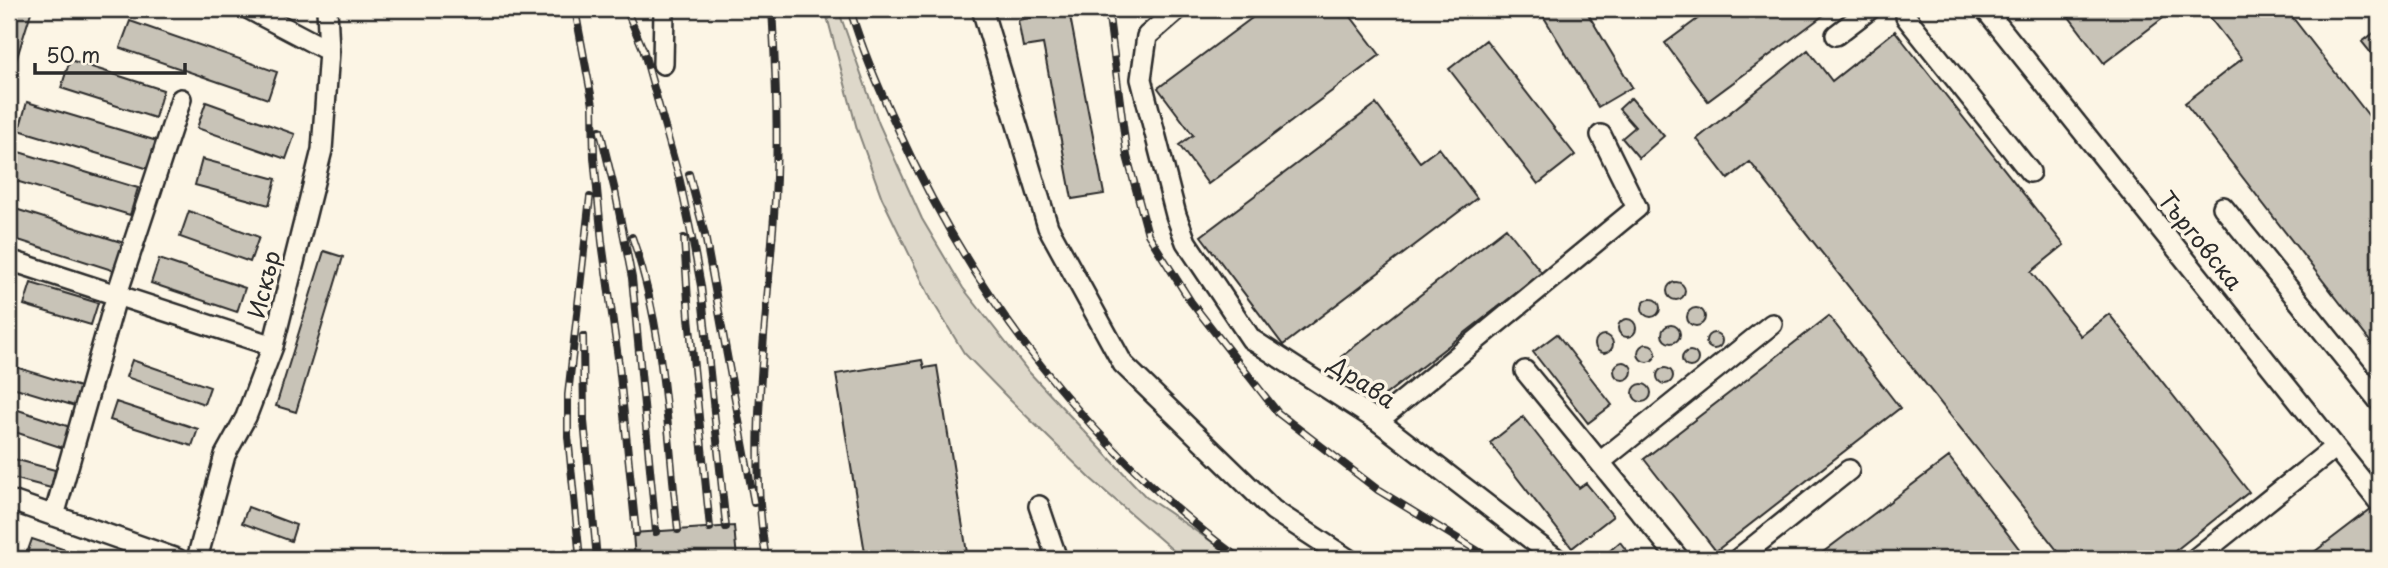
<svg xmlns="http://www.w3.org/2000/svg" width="2388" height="568" font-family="'Playpen Sans',sans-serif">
<rect width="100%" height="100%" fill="#fcf5e5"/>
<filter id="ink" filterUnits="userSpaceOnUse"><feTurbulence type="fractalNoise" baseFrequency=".0143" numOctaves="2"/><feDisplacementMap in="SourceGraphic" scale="14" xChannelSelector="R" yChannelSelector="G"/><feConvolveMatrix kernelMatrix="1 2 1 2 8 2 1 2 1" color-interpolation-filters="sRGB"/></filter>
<g filter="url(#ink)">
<path fill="#ded8ca" stroke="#84827a" stroke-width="2" d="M 825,9 L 838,9 L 879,124 L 922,219 L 963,288 L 1028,371 L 1146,497 L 1237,559 L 1183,559 L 1091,479 L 1008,398 L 964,353 L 931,299 L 882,198 L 857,129 Z"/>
<path fill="#c8c3b7" stroke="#2b2b2b" stroke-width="2" d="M 9,9 L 32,9 L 9,83 Z
M 1264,9 L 1345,9 L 1380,55 L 1208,184 L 1179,145 L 1193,135 L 1158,88 Z
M 1539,9 L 1585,9 L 1632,87 L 1598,107 Z
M 1711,9 L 1832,9 L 1708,101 L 1665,43 Z
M 2063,9 L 2175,9 L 2104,63 Z
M 2203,9 L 2286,9 L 2379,129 L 2379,353 L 2185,103 L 2242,59 Z
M 1069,11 L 1104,194 L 1072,199 L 1043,44 L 1023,47 L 1018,20 Z
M 130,21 L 277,72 L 268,99 L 120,48 Z
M 2379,29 L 2379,63 L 2362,42 Z
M 1895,31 L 2064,245 L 2031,272 L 2081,336 L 2109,314 L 2249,492 L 2165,559 L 2064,559 L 1750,162 L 1728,179 L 1697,139 L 1808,50 L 1832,81 Z
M 1486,40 L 1575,155 L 1538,184 L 1449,69 Z
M 70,60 L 163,90 L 155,118 L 61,88 Z
M 1631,98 L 1664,136 L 1639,158 L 1622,138 L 1635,127 L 1619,109 Z
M 27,102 L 157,141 L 149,169 L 19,130 Z
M 206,102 L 295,134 L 286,159 L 197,128 Z
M 1376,104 L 1420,162 L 1439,148 L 1477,198 L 1283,345 L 1201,236 Z
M 9,149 L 138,188 L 130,215 L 9,179 Z
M 202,159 L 276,179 L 269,205 L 195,185 Z
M 9,207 L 124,243 L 115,271 L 9,237 Z
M 189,211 L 259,237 L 250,262 L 180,237 Z
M 1506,228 L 1542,273 L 1376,402 L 1341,357 Z
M 324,251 L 343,257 L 296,412 L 276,406 Z
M 159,259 L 245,288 L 237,312 L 151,283 Z
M1667 291a9 9 0 1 1 18 0a9 9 0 1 1-18 0Z
M 31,283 L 98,303 L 91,325 L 24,305 Z
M1642 308a9 9 0 1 1 18 0a9 9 0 1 1-18 0Z
M1687 317a9 9 0 1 1 18 0a9 9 0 1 1-18 0Z
M 1829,316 L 1900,408 L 1716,551 L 1644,459 Z
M1618 328a9 9 0 1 1 18 0a9 9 0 1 1-18 0Z
M1662 334a9 9 0 1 1 18 0a9 9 0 1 1-18 0Z
M1706 341a8 8 0 1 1 16 0a8 8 0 1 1-16 0Z
M 1557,334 L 1612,405 L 1588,423 L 1533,352 Z
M1595 344a9 9 0 1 1 18 0a9 9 0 1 1-18 0Z
M1638 353a9 9 0 1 1 18 0a9 9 0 1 1-18 0Z
M1682 359a8 8 0 1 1 16 0a8 8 0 1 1-16 0Z
M 132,360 L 210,387 L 204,404 L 126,377 Z
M 922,360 L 924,368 L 937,366 L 968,559 L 866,559 L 836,374 Z
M1614 371a9 9 0 1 1 18 0a9 9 0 1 1-18 0Z
M 9,365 L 80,387 L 75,406 L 9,386 Z
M1657 376a8 8 0 1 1 16 0a8 8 0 1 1-16 0Z
M1633 393a9 9 0 1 1 18 0a9 9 0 1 1-18 0Z
M 116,402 L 198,429 L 192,446 L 110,420 Z
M 9,407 L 70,427 L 63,448 L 9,430 Z
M 1523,417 L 1579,488 L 1586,483 L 1613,516 L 1572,548 L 1490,443 Z
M 1949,457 L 2027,559 L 1814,559 Z
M 14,459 L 55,470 L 51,488 L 9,477 Z
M 2376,505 L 2379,510 L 2379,559 L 2305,559 Z
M 248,507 L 296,525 L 291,541 L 242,523 Z
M 734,526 L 737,559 L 635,559 L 633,533 Z
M 32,539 L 93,559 L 25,559 Z
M 1620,542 L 1633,559 L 1612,559 L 1607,553 Z"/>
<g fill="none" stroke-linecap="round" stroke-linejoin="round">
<g stroke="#2b2b2b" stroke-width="24">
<path id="minor" d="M 249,9 L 329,51
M 982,9 L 1048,227 L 1123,364 L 1273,510 L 1348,559
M 1178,9 L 1147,36 L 1141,79 L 1176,215 L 1186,242 L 1251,339 L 1378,421 L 1557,559
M 1985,9 L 2379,502
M 1906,17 L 2030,172
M 1836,35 L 1870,9
M 663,64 L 664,9
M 2223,207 L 2379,401
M 9,260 L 273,346
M 1525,371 L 1679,559
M 1378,421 L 1637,208 L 1601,135
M 1600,462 L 1772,324
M 9,500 L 177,559
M 1039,506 L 1057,559
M 54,516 L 117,294 L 181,99
M 197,559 L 225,455 L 246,417 L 273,346 L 322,150 L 329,51 L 327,9
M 1738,559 L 1849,470
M 2195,559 L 2335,447"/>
</g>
<use href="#minor" stroke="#fcf5e5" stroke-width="19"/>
<g stroke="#2b2b2b" stroke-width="8">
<path id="rail" d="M 575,9 L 593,105 L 594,157 L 602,242 L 619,365 L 636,533
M 626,9 L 643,49 L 680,181 L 693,243 L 701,286 L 726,527
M 850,9 C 862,49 879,89 897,127 C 973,296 1090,449 1240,559
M 1108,9 L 1127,156 L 1148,234 L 1191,302 L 1278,413 L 1378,490 L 1491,559
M 600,130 L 615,191 L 632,278 L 656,532
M 689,174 L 705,235 L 754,503
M 632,237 C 665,330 667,432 678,530
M 684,238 L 689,317 L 710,528
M 583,336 L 584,421 L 597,559
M 580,559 L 568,436 L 568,395 L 590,197
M 766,559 C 748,444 766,330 774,216 C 779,147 776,77 772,9"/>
</g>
<use href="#rail" stroke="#fcf5e5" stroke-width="5" stroke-dasharray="16" stroke-linecap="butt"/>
</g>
</g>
<g text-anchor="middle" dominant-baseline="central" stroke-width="7" stroke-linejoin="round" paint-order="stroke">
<g font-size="23" fill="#2b2b2b" stroke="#fcf5e5">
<text transform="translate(2201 240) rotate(51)">Търговска</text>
<text transform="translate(263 284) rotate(-76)">Искър</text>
<text transform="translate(1363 381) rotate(34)">Драва</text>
</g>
</g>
<rect width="2388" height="568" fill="none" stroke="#fcf5e5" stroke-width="35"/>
<rect x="18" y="18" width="2353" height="533" fill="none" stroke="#2b2b2b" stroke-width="2.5" filter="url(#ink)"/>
<path d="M35 63v10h150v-10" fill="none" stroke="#2b2b2b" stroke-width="3.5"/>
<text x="46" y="63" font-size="21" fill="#2b2b2b" stroke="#fcf5e5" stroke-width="5" paint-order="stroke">50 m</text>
</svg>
